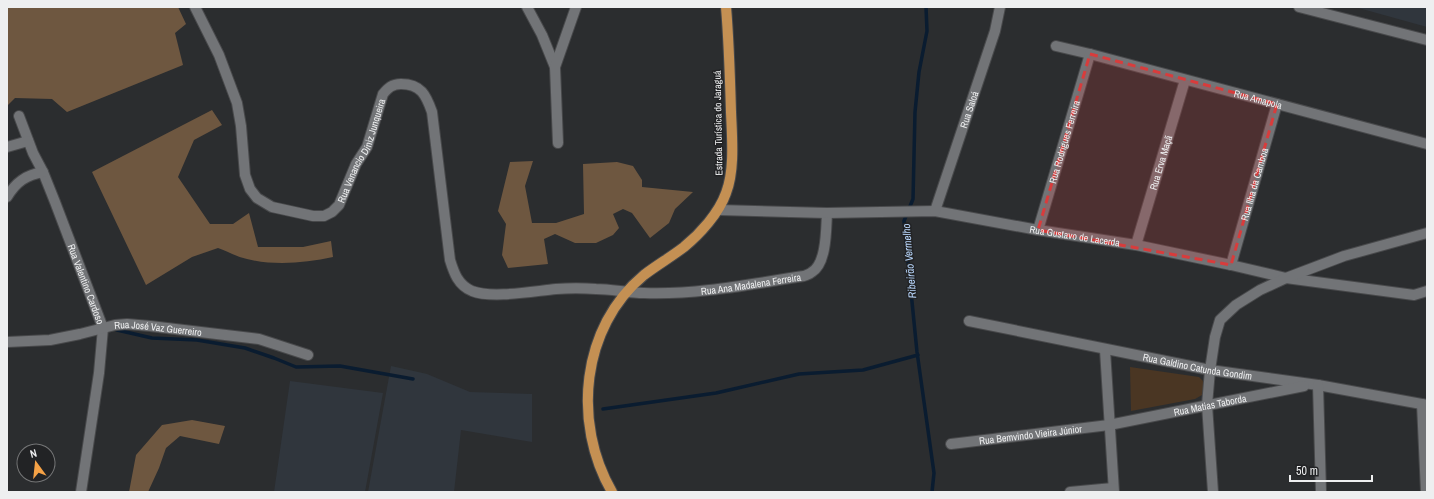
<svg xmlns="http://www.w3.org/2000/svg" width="1434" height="499" font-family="'Archivo Narrow',sans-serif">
<rect width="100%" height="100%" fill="#2b2d2f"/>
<path fill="#30363d" d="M 1355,7 L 1427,7 L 1427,27 Z
M 391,366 L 427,374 L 470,392 L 532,394 L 532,442 L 461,430 L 454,492 L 368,492 Z
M 290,381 L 383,393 L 365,492 L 274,492 Z"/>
<path fill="#4a3623" d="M 1130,367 L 1199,377 L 1203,381 L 1205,388 L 1202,395 L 1195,399 L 1131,411 Z"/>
<path fill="#6e5740" d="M 7,7 L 178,7 L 186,24 L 175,33 L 183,65 L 67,112 L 52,99 L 15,98 L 7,106 Z
M 212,110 L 222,125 L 194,140 L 178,177 L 210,224 L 233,224 L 249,213 L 258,247 L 303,247 L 331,241 L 333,257 C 305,263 275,266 247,259 C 237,257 227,251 218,248 L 192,257 L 146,285 L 92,172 Z
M 533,161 L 525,186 L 532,223 L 556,223 L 584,214 L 583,164 L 617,162 L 633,166 L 642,180 L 642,187 L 693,192 L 675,209 L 669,223 L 650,238 L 632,213 L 623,209 L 613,214 L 619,228 L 613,235 L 596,243 L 575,243 L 555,234 L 544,239 L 548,264 L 508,268 L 502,255 L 506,224 L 498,211 L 510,162 Z
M 192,420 L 225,426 L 219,444 L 180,436 L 166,448 L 159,468 L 148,492 L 129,492 L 136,455 L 162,425 Z"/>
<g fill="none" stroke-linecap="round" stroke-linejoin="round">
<path stroke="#0a1c30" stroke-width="3.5" d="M 926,7 L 927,31 L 919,72 L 915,112 L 913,199 L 904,221 L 917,352 L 934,473 L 932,492
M 117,330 L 152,338 L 197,340 L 245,348 L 274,358 L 296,367 L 340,366 L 413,379
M 603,409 L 716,393 L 799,374 L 863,370 L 918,355"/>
<g stroke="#48494b" stroke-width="12">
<g id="minor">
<path id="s1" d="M 195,7 L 219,55 L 237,103 L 241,126 L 245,175 L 250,189 L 257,198 L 272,207 L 313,216 L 324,216 L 332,212 L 339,205 L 356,164 L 367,147 L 383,94 C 388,88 392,84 401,84 C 421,84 426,95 432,112 L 450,260 C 454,273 458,285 472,291 C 492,299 534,291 556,289 C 569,288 583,288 596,289 C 612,289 628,293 644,293 C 697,295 751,284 804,276 C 806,275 810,274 812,272 C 827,263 826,228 827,213"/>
<path d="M 527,7 L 542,35 L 555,67"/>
<path d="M 1299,7 L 1427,40"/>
<path id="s2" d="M 1056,46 L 1090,54 L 1427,144"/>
<path id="s3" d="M 19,116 L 33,153 L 43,172 L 55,202 L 103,328 L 99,373 L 81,492"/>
<path d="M 558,143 L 555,67 L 576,7"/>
<path d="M 7,147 L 28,141"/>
<path d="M 7,197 C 16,182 26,175 43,172"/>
<path id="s4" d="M 719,210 L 827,213 L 935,211 L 1038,230 L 1136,245 L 1231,265 L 1286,278 L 1414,295 L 1427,291"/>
<path id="s5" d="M 935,211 L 995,31 L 1000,7"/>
<path id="s6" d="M 1038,230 L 1090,54"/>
<path id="s7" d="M 1136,245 L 1185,80"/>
<path id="s8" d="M 1231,265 L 1277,104"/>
<path id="s9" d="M 969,321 L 1210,370 L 1318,385 L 1427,405"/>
<path id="s10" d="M 7,342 L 50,340 L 80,334 L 115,325 L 127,324 L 150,326 L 259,339 L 308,355"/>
<path d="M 1105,350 L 1114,492"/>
<path d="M 1318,385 L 1321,492"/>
<path d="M 1422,404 L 1426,492"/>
<path id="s11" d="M 951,444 L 1109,425 L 1304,386"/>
<path d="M 1070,492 L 1113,488"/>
<path d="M 1213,492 L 1207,405 L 1210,370 L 1215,337 L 1220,320 L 1236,305 L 1260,290 L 1286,278 L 1344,256 L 1427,233"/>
</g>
</g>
<g stroke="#48494b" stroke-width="12">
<path id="major" d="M 612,492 C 572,423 581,327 644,275 C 657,265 671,257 684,247 C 700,234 719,213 726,193 C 735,170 732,137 731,112 C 730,77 729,42 726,7"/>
</g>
<use href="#minor" stroke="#727477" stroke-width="10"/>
<use href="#major" stroke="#c49053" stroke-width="10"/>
</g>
<path fill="#d83c3c" fill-opacity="0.2" stroke="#d83c3c" stroke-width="3" stroke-dasharray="8 5" stroke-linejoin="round" d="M 1090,54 L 1277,104 L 1231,265 L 1038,230 Z"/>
<g text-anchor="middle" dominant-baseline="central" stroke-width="3" stroke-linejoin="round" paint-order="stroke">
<g font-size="10" fill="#eeeff0" stroke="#222325">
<text stroke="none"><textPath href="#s2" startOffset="209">Rua Amapola</textPath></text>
<text stroke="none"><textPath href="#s5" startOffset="107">Rua Saloá</textPath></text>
<text transform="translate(718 123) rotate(-91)">Estrada Turística do Jaraguá</text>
<text stroke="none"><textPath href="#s6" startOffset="92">Rua Rodrigues Ferreira</textPath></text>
<text stroke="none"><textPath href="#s1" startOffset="352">Rua Venancio Diniz Junqueira</textPath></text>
<text stroke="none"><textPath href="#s7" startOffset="86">Rua Erva Maçã</textPath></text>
<text stroke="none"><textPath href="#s8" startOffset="84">Rua Ilha da Camboa</textPath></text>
<text stroke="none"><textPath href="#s4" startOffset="358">Rua Gustavo de Lacerda</textPath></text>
<text stroke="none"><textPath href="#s3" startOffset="181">Rua Valentino Cardoso</textPath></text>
<text stroke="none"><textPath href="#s1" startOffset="949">Rua Ana Madalena Ferreira</textPath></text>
<text stroke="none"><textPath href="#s10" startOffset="153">Rua José Vaz Guerreiro</textPath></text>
<text stroke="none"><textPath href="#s9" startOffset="233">Rua Galdino Catunda Gondim</textPath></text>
<text stroke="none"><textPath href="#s11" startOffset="262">Rua Matias Taborda</textPath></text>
<text stroke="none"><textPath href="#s11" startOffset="80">Rua Bemvindo Vieira Júnior</textPath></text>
</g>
<g font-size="11" font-style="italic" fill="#b9d7fc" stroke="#222325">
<text transform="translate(909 261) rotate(-95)">Ribeirão Vermelho</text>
</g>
</g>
<rect width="1434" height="499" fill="none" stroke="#eeeff0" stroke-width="16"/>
<g transform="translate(36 463) rotate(345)"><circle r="19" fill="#222325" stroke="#747576"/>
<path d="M0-3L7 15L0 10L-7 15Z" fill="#f6a246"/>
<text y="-6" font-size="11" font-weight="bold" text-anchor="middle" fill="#eeeff0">N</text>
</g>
<path d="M1290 475v6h82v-6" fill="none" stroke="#eeeff0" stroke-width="2"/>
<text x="1296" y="475" font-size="12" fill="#eeeff0" stroke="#222325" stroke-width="3" paint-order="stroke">50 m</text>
</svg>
